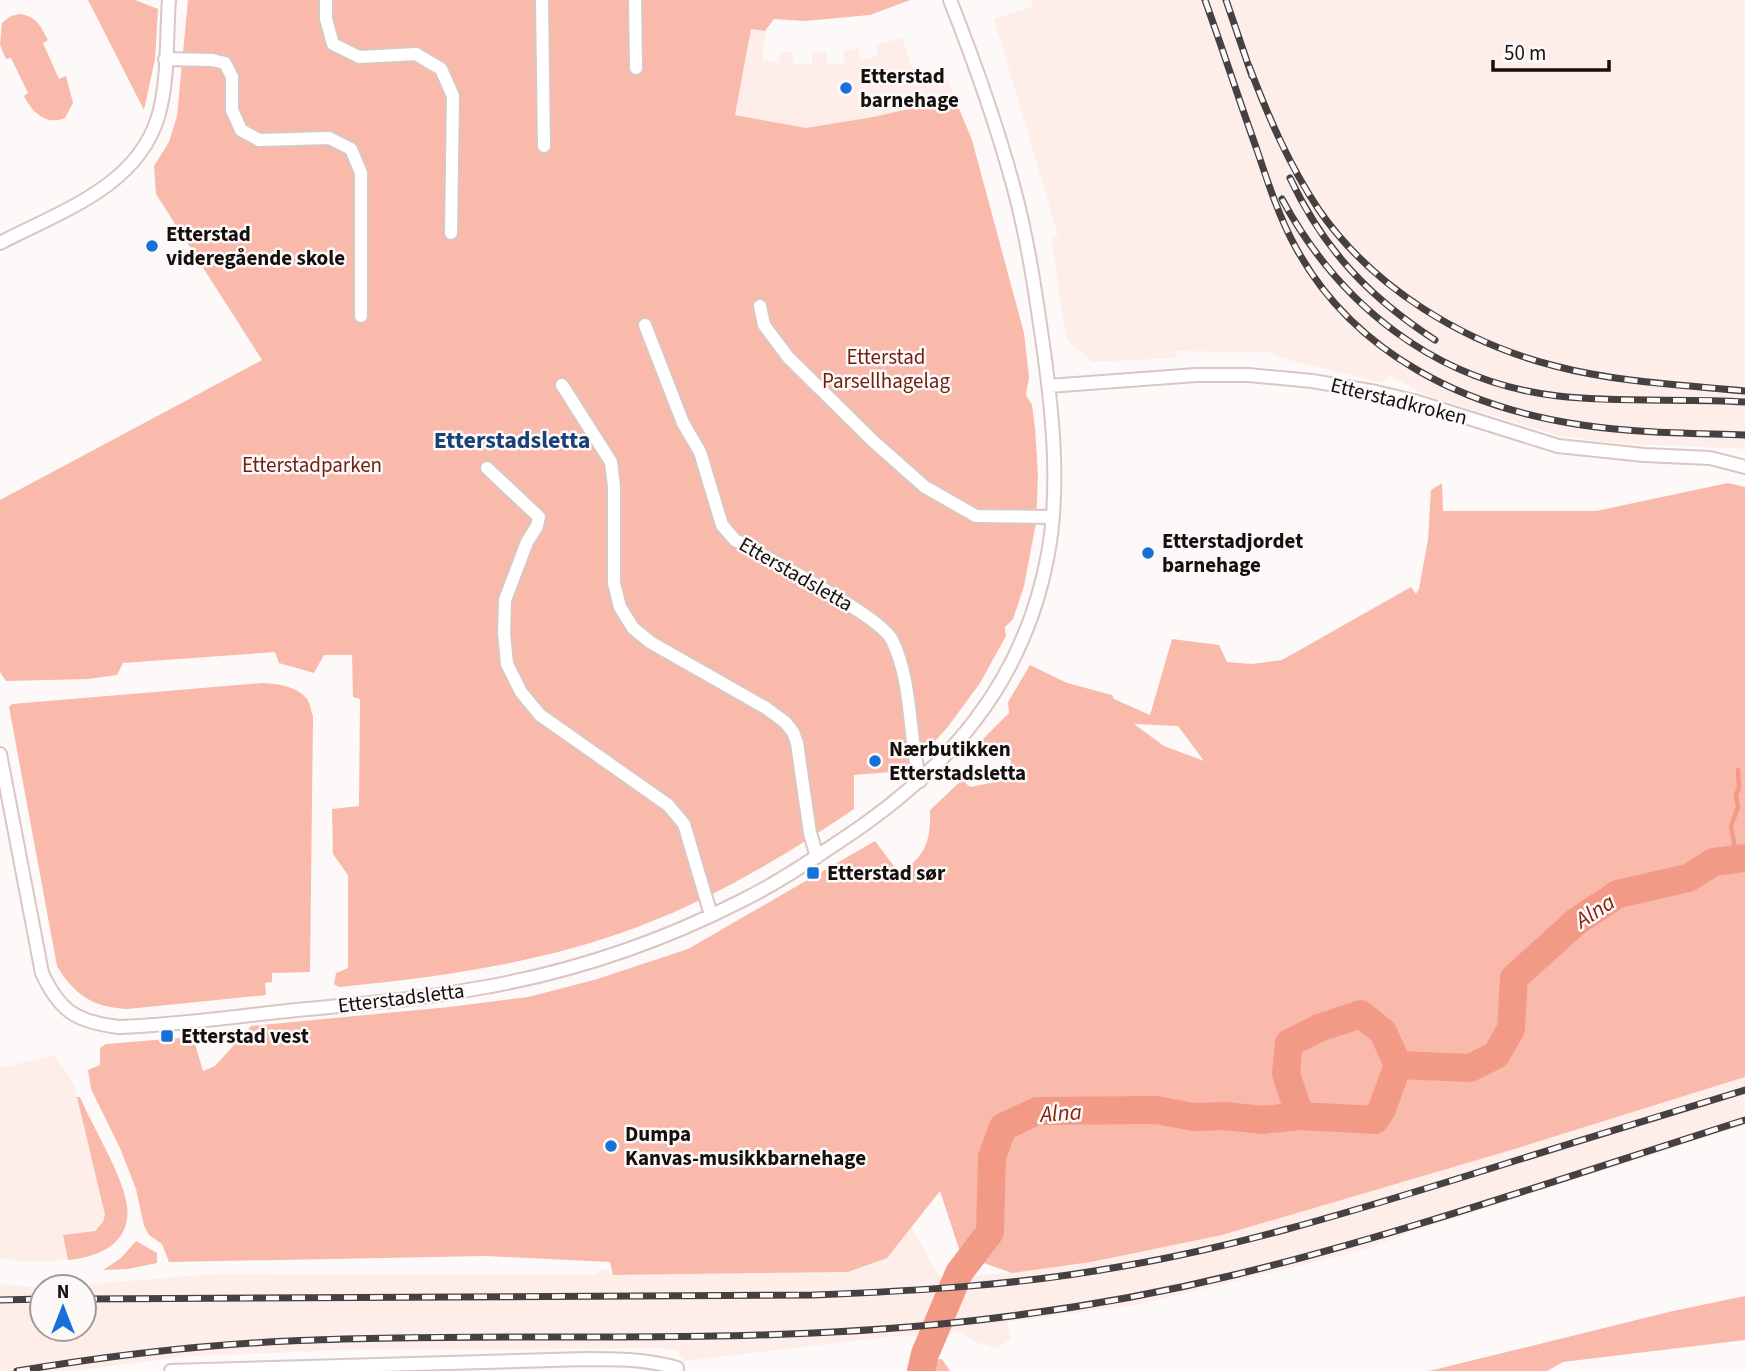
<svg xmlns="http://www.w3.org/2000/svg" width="1745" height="1371" font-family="'Source Sans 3',sans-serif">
<rect width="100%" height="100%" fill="#fcf9f8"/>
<path fill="#feeeea" d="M 1031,0 L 1745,0 L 1745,449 L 1612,443 L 1560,436 L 1425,395 L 1389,375 L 1381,383 L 1273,356 L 1273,352 L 1177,351 L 1176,358 L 1092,362 L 1066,339 L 1051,237 L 1058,235 L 994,19 L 1033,7 Z
M 751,29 L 765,31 L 766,29 L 762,60 L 779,63 L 780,52 L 793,52 L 794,64 L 812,65 L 812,53 L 826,52 L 827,64 L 845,63 L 844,51 L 858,48 L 861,60 L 878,56 L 876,45 L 902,38 L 915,77 L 944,68 L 955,99 L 873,117 L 806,128 L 735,115 Z
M 55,1055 L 74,1084 L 105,1215 L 103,1222 L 95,1231 L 64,1235 L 68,1260 L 28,1262 L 0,1258 L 0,1068 Z
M 1745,1077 L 1745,1125 L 1406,1234 L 1364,1250 L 1140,1304 L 1008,1322 L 1011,1339 L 996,1349 L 976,1342 L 961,1332 L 953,1333 L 945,1339 L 939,1340 L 905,1335 L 684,1361 L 677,1351 L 662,1348 L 342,1350 L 189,1356 L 71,1371 L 0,1371 L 0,1284 L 42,1288 L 42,1329 L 84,1329 L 84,1287 L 57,1287 L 213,1274 L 595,1275 L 601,1270 L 606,1269 L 613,1275 L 848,1272 L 887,1258 L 910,1226 L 944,1283 L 968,1282 L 976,1276 L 1091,1262 L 1518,1148 Z"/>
<path fill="#f9baac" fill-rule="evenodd" d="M 88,0 L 135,0 L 158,9 L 155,59 L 144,110 Z
M 188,0 L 910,0 L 870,15 L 805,21 L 774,19 L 765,31 L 751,29 L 735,115 L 806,128 L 873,117 L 955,99 L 972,140 L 1024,333 L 1029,377 L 1026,395 L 1032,405 L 1035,428 L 1038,475 L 1036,523 L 1024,586 L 1013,619 L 1005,627 L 1006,636 L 980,683 L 947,728 L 923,754 L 903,771 L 854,775 L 854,809 C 786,855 717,897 640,926 C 543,963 441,977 339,987 L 334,984 L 336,973 L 348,968 L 348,875 L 333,854 L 332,809 L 359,806 L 360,699 L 353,697 L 352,655 L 324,655 L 314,673 L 279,663 L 275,652 L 123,663 L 117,675 L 88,679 L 6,681 L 0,672 L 0,500 L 262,360 L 156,194 L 154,166 L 169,142 L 177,116 Z
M 20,14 C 37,17 40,25 48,40 L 43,43 L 59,79 L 66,76 L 73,103 L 65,118 C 46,126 32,112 24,96 L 28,93 L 11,58 L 6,59 L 0,45 L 2,23 L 11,16 Z
M 1442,483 L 1443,511 L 1596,511 L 1728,483 L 1745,487 L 1745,1077 L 1518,1148 L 1222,1235 L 1091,1262 L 1012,1273 L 961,1255 L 940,1191 L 887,1258 L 848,1272 L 613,1275 L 610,1262 L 485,1256 L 169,1262 L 162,1244 L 149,1235 L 144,1226 L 136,1189 L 120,1148 L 91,1089 L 88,1070 L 100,1065 L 100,1048 L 106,1044 L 193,1037 L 203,1071 L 215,1066 L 251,1026 L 449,1007 L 528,997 L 594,980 L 688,949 L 875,841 L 899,873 C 926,857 931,839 930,810 L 962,780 L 970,787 L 1010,779 L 1011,760 L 981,741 L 1009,713 L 1008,702 L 1030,665 L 1067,683 L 1112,695 L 1114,699 L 1150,715 L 1172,639 L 1219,645 L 1227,662 L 1252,664 L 1282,660 L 1411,587 L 1416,594 L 1419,589 L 1428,539 L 1431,490 ZM 1134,724 L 1178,726 L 1204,761 L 1164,746 Z
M 263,683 C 278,684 297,686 307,699 C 310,703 311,711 313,716 L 310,972 L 272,973 L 272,982 L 265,983 L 266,995 L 127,1009 C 93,1007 75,996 57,966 L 9,707 L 12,704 Z
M 77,1097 L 80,1097 C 93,1128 123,1175 127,1206 C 132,1243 98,1258 68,1260 L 63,1235 L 95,1231 L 103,1222 L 105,1215 Z
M 136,1241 L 157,1253 L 157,1263 L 128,1269 L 103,1270 L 121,1258 Z
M 1745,1296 L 1745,1340 L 1563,1362 L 1547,1371 L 1429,1371 L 1673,1311 Z
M 942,1359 L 950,1371 L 921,1371 L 926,1361 Z"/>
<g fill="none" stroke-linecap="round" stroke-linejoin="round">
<path stroke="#f39a87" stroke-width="4.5" d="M 1737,859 L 1731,826 L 1738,807 L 1736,795 L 1739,788 L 1738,770"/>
<path stroke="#f39a87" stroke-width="28" d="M 1300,1116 L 1375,1120 L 1382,1109 L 1398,1065
M 921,1371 L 925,1354 L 959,1273 L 990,1232 L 992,1157 L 1003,1127 L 1037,1111 L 1156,1110 L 1194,1117 L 1225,1116 L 1263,1120 L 1300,1116 L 1286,1074 L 1289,1043 L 1319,1028 L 1361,1014 L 1383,1032 L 1398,1065 L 1470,1068 L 1496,1055 L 1511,1029 L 1514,978 L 1577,921 L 1618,894 L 1688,878 L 1714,862 L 1745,858"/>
<g stroke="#d8c7c3" stroke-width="16">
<path id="minor" d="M 326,0 L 326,19 L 333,44 L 359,57 L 416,54 L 441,69 L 453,96 L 451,233
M 542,0 L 544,146
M 635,0 L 636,68
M 165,59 L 212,60 L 225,63 L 232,77 L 232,110 L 241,130 L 259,140 L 329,138 L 351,149 L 361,173 L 361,316
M 0,243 C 59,212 137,187 158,117 C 169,80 166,38 169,0
M 760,306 L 764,325 L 788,357 L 873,441 L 925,487 L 976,516 L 1053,517
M 645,325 L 683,423 L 700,452 L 722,525 L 735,540 C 765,557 881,616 892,640 C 913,683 908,735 920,781
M 562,385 L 611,462 L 614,487 L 614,583 L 620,607 L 633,628 L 650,642 L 766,708 L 785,722 L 793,732 L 797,743 L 810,833 L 817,857
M 1049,386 L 1196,375 L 1248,375 L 1312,381 L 1376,392 L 1414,401 L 1558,446 L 1644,455 L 1710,458 L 1745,467
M 487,468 L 539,517 L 537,526 L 527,542 L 505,600 L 504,633 L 507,664 L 521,692 L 540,715 L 668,805 L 684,824 L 711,915
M 0,754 L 42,973 C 60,1012 77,1022 119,1027 C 178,1025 238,1016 297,1010 C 356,1004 415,1000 474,989 C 565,974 656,944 739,902 C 774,885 807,863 840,841 C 948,770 1024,684 1048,554 C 1060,488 1053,418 1044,352 C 1036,296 1028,239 1013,185 C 996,122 974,61 950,0
M 171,1371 L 586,1359 C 617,1359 647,1359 677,1368"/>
</g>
<use href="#minor" stroke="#fff" stroke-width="12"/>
<g stroke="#464140" stroke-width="7">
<path id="rail" d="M 1205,0 C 1223,50 1239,100 1257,150 C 1268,183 1279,217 1296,248 C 1354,354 1465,408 1582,425 C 1635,433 1691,433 1745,435
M 1226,0 L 1252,76
M 1249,66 C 1268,116 1289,165 1319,210 C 1373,288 1464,343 1555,366 C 1616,382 1682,385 1745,391
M 1290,178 C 1324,250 1369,297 1435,340
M 1282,199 C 1339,305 1436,382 1558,396 C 1620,403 1683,398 1745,402
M 84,1299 L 813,1295 C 917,1291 1021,1285 1124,1266 C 1234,1247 1340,1215 1447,1182 C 1546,1151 1646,1120 1745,1090
M 0,1300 L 42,1299
M 17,1371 C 107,1356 198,1345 289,1341 C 509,1331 731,1346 951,1323 C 1048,1313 1144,1297 1238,1274 C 1409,1232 1577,1173 1745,1120"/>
</g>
<use href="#rail" stroke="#fcf9f8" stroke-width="4.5" stroke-dasharray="13" stroke-linecap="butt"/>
</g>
<g fill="#1771da" stroke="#fcf9f8" stroke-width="2.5">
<circle cx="846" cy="88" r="7"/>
<circle cx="152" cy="246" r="7"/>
<circle cx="1148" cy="553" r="7"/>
<circle cx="875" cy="761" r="7"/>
<rect x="806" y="866" width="14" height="14" rx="3.5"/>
<rect x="160" y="1029" width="14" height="14" rx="3.5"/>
<circle cx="611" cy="1146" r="7"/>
</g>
<g text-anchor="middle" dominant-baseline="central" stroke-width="5" stroke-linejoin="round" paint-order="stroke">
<g font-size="21" font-weight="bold" fill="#150f0e" stroke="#fcf9f8" text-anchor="start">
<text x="860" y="76">Etterstad<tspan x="860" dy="24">barnehage</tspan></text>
<text x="166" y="234">Etterstad<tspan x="166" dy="24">videregående skole</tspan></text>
<text x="1162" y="541">Etterstadjordet<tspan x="1162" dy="24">barnehage</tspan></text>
<text x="889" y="749">Nærbutikken<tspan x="889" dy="24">Etterstadsletta</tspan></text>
<text x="827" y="873">Etterstad sør</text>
<text x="181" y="1036">Etterstad vest</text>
<text x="625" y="1134">Dumpa<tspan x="625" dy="24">Kanvas-musikkbarnehage</tspan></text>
</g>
<g font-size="21" fill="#6d1f10" stroke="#fcf9f8">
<text x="886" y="357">Etterstad<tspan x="886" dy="24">Parsellhagelag</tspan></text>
<text x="312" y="465">Etterstadparken</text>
</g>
<g font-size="21" fill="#150f0e" stroke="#fcf9f8">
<text transform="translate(1399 401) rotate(14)">Etterstadkroken</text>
<text transform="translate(796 574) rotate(30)">Etterstadsletta</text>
<text transform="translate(401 998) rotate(-7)">Etterstadsletta</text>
</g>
<g font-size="23" font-style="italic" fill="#88210d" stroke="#fcf9f8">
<text transform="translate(1595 911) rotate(-33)">Alna</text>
<text transform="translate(1061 1113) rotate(-4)">Alna</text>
</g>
<g font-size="24" font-weight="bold" fill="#194176" stroke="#fcf9f8">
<text x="512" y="440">Etterstadsletta</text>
</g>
</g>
<g transform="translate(63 1308)"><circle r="33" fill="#fcf9f8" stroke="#a09b9a" stroke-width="2"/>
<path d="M0-5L12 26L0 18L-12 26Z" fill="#1771da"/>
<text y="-10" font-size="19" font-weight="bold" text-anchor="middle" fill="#150f0e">N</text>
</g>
<path d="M1493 60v10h116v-10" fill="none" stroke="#150f0e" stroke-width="3.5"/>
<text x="1504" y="60" font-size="21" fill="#150f0e" stroke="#fcf9f8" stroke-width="5" paint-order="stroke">50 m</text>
</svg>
